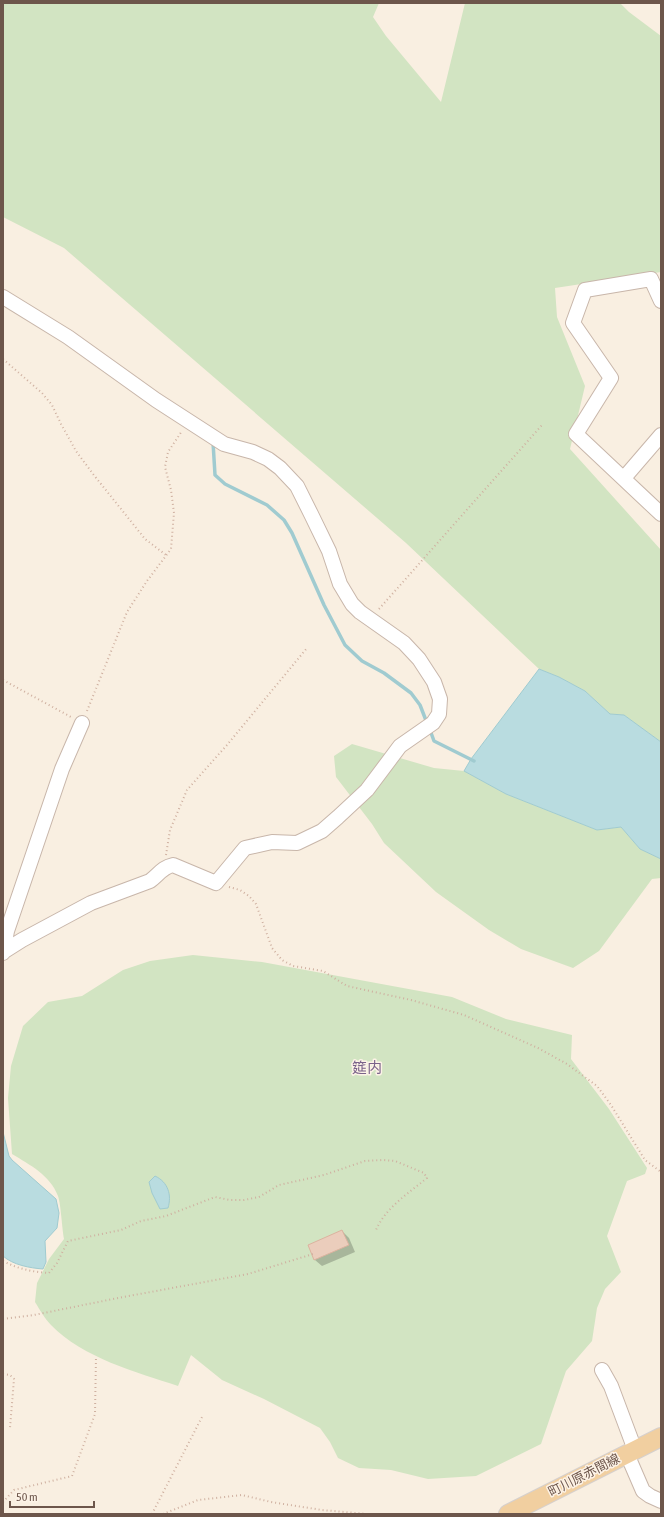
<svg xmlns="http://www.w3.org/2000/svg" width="664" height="1517" font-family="'Asap Condensed','Noto Sans JP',sans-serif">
<rect width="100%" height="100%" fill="#f9efe1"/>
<path fill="#d2e4c2" d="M 3,3 L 379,3 L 373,17 L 386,36 L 441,102 L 465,3 L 620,3 L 629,12 L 661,36 L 661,272 L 555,288 L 557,317 L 585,386 L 570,449 L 661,550 L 661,742 L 624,715 L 610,714 L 585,691 L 559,677 L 539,669 L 406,543 L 64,248 L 3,217 Z
M 352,744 L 434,768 L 464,771 L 506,794 L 597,830 L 621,827 L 640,849 L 661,859 L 661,878 L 652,879 L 599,951 L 573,968 L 521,949 L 489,930 L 436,892 L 384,843 L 372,824 L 336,777 L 334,756 Z
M 193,955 L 262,962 L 452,997 L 506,1019 L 572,1035 L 571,1059 L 609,1109 L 647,1168 L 645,1174 L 627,1181 L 607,1236 L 621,1272 L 605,1289 L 597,1308 L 592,1341 L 566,1371 L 541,1444 L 476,1476 L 428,1479 L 391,1470 L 359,1468 L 338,1458 L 330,1442 L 320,1428 L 264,1399 L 222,1380 L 191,1355 L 178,1386 C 136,1372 83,1358 51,1325 C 45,1319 40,1310 35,1302 L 37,1283 L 49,1259 L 64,1239 C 62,1228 61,1205 58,1196 C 50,1175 30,1165 12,1154 L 8,1098 L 11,1066 L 23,1026 L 48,1002 L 82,996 L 123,970 L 150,961 Z"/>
<path fill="#b9dce0" stroke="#a0cbd0" d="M 539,669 L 559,677 L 585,691 L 610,714 L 624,715 L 661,742 L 661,859 L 640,849 L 621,827 L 597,830 L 506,794 L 464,771 L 471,759 Z
M 3,1132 L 9,1156 L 12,1160 L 56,1199 L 59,1213 L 57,1228 L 45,1241 L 46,1262 L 43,1269 C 30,1268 13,1265 3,1256 Z
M 155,1176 C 168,1182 172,1195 168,1208 L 160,1209 L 152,1193 L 149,1182 Z"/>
<path fill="#0003" d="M 342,1231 L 349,1238 L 355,1252 L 322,1266 L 315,1260 L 309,1246 Z"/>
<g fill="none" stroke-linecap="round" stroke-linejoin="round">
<path stroke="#a0cbd0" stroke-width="3.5" d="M 213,442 L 215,475 L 225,484 L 267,505 L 284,520 L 292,533 L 324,605 L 345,645 L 362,661 L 384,673 L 411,693 L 420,705 L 427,723
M 430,730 L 434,741 L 474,761"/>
</g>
<path fill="#ebcdbc" stroke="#dcb39f" d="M 342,1230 L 349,1245 L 314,1260 L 308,1245 Z"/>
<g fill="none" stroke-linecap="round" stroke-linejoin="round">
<g stroke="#c8b6aa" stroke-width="16">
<path id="minor" d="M 3,297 L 68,337 L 156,400 L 224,444 L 253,452 L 268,459 L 280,468 L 297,486 L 311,514 L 329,551 L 340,584 L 352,604 L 360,612 L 404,643 L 419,659 L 434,682 L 440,699 L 439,714 L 433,723 L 400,746 L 367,790 L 338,817 L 322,831 L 297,843 L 272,842 L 245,848 L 216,883 L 173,865 C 163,867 158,875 150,881 L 91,903 L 22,940 L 3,952
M 661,301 L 651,279 L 585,290 L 573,323 L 611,378 L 576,434 L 661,514
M 624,478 L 661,435
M 3,953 L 7,931 L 62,769 L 82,723
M 602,1370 L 611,1386 L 635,1450
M 627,1454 L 643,1491 L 650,1496 L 661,1501"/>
</g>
<g stroke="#d6d0cd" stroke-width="20">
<path id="major" d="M 508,1514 L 661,1437"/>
</g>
<path stroke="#cfb0a0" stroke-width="2" stroke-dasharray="1 3" stroke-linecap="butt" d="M 3,359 L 42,393 L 52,405 L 61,424 L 76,451 L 93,474 L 145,539 L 166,555
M 379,609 L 542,425
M 3,680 L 71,717
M 87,711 L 127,612 L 147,581 L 171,549 L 174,513 L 171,490 L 165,467 L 168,452 L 182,431
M 166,855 L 170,830 L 187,790 L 227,745 L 307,648
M 229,887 L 240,890 L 249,896 L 256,904 L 272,948 L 282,960 L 293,966 L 323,971 L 347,986 L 411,1000 L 464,1015 L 538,1048 L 567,1064 L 597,1086 L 611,1105 L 645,1160 L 661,1172
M 3,1261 C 18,1269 33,1272 49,1273 L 57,1263 L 68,1241 L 121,1230 L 141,1221 L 166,1216 L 215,1197 L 230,1200 L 244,1200 L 259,1197 L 279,1185 L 324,1175 L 365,1161 L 383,1160 L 395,1161 L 424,1173 L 427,1178 C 409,1193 386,1207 376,1230
M 3,1319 L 34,1315 L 118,1298 L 248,1274 L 313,1254
M 3,1374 L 10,1375 L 14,1379 L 10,1428
M 3,1502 L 14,1490 L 72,1476 L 95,1414 L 96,1356
M 152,1514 L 202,1417
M 163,1514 L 198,1500 L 242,1495 L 271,1502 L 322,1510 L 367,1514"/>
<use href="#minor" stroke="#fff" stroke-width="14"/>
<use href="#major" stroke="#f1cfa0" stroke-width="18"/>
</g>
<g text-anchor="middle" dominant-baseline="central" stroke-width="3" stroke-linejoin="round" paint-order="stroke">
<g font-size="13" fill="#6d564b" stroke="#fdf3e7">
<text transform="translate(584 1475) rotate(-27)">町川原赤間線</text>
</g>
<g font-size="15" fill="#7a638a" stroke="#fdf3e7">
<text x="367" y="1067">筵内</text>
</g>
</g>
<rect width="664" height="1517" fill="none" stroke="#6d564b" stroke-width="8"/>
<path d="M10 1501v6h84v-6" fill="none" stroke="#6d564b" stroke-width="2"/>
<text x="16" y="1501" font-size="12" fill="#6d564b" stroke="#fdf3e7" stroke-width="3" paint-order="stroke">50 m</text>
</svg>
